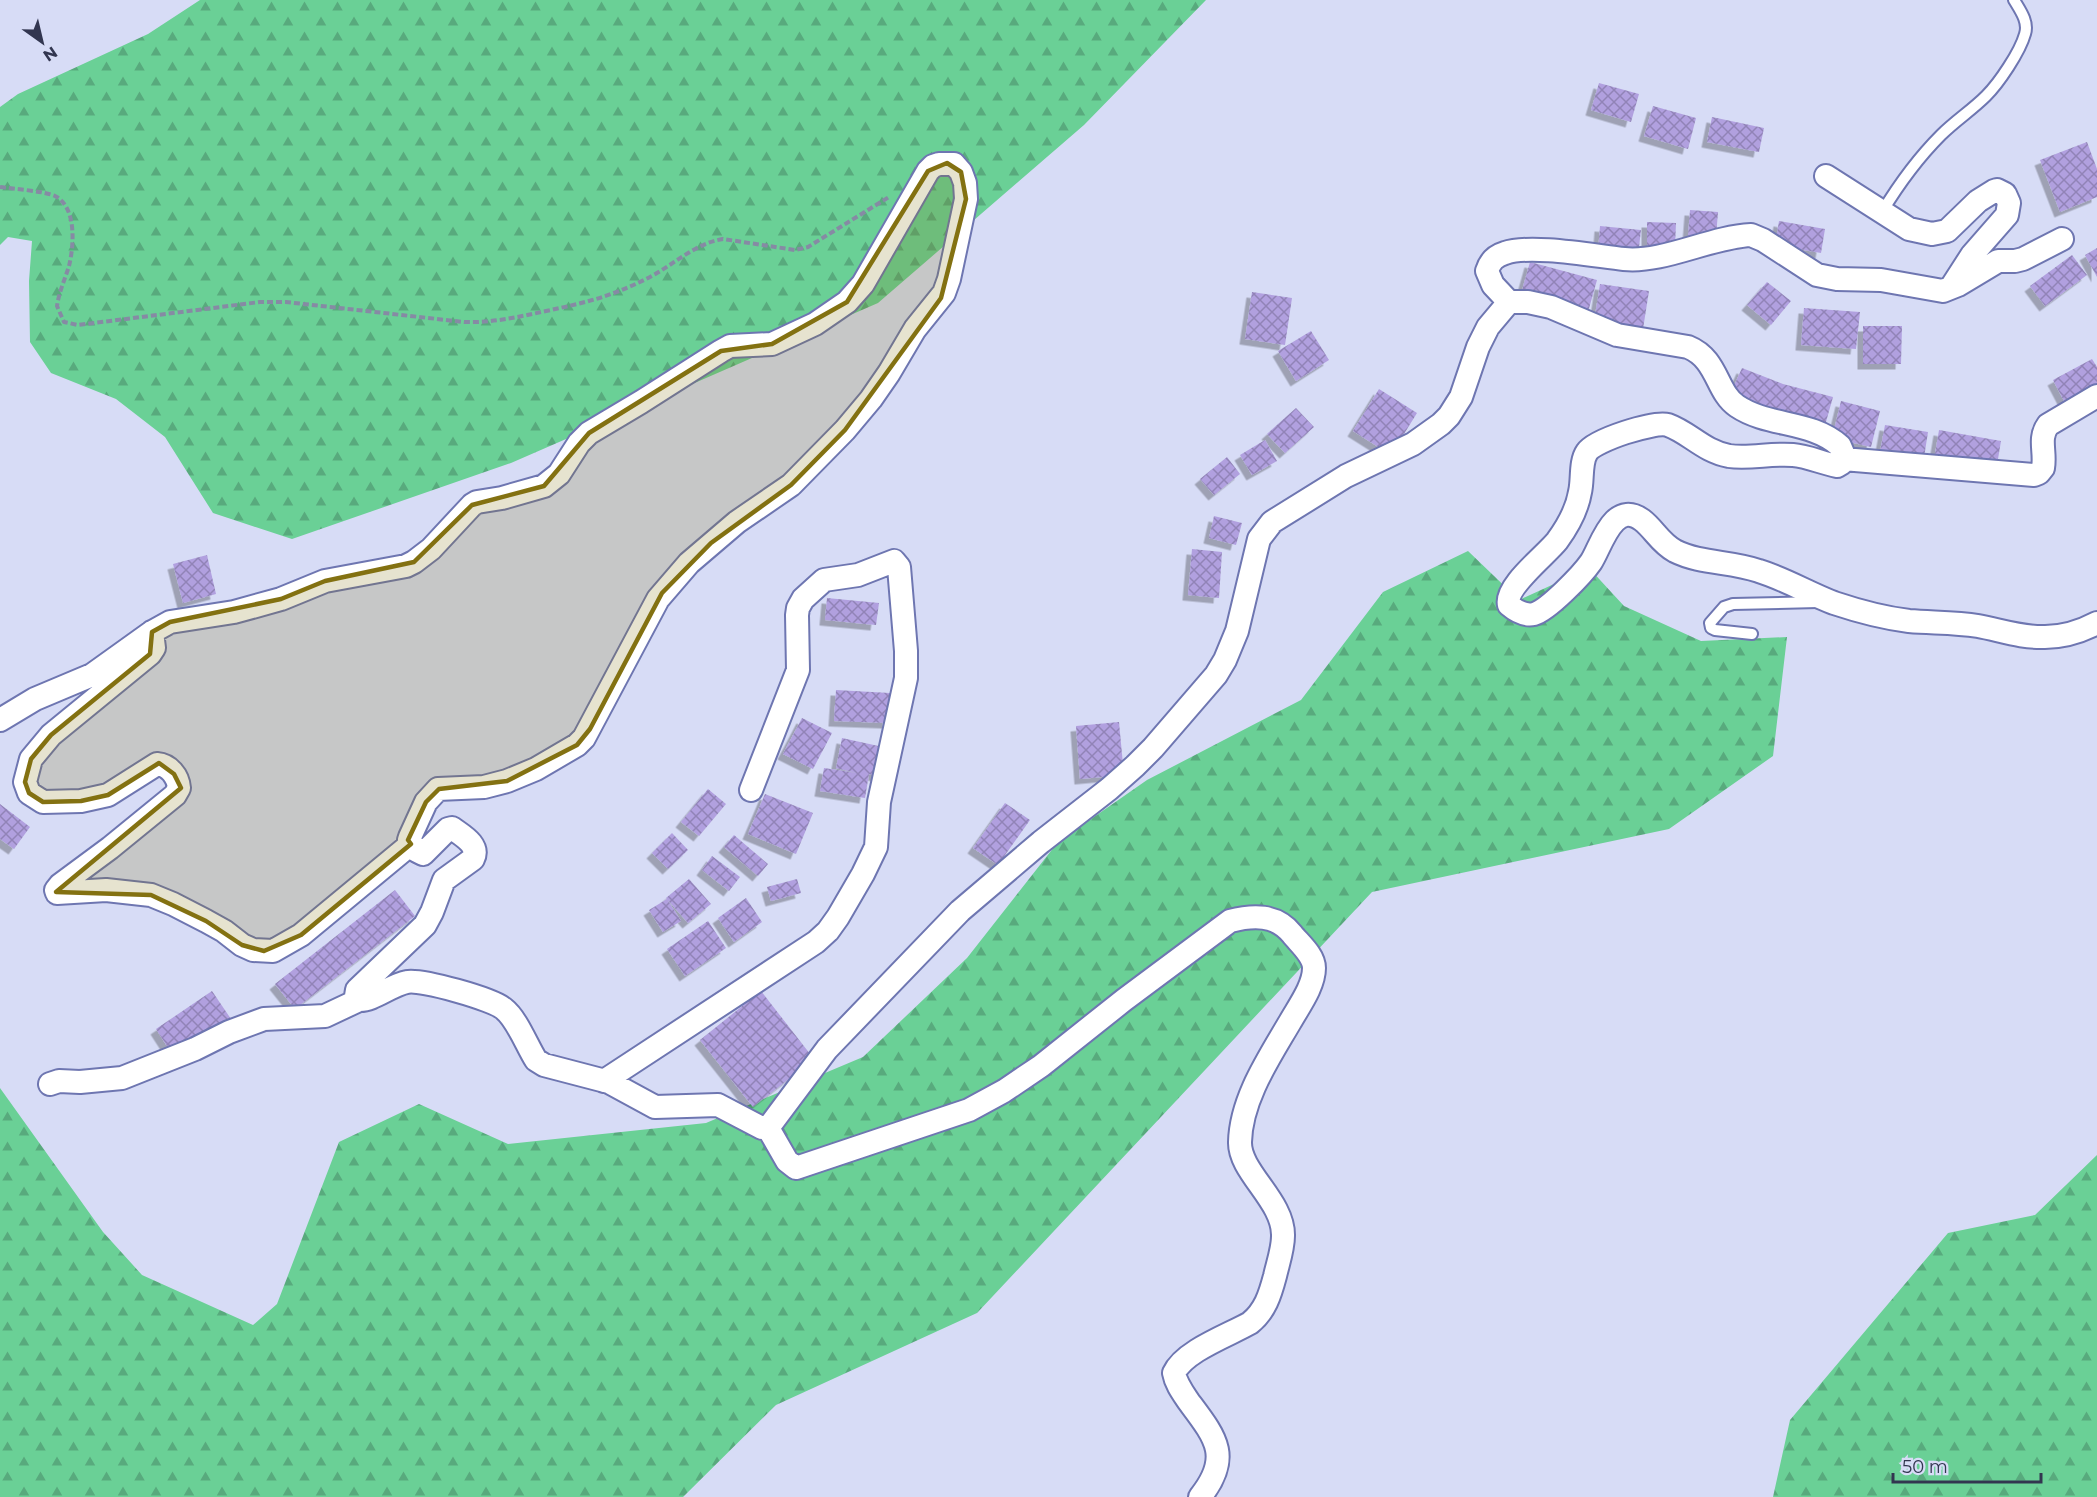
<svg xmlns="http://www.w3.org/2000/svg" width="2097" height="1497" font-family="Montserrat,sans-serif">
<defs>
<pattern id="forest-firs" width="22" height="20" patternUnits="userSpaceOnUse" patternTransform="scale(1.5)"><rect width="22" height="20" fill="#6ad096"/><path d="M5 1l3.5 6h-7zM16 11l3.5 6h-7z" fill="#58aa7d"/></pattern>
<pattern id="building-cross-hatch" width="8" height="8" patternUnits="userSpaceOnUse" patternTransform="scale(1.5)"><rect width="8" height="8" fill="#b1a0df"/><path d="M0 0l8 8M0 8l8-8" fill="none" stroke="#9183b7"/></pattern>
<filter id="shadow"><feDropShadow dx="-5.5" dy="5.5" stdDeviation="0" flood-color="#0004"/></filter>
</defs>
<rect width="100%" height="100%" fill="#d7dcf6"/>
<path fill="url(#forest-firs)" d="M 200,0 L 1206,0 L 1084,125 L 878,303 L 511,463 L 292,539 L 213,513 L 165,437 L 116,399 L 51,373 L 30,342 L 29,281 L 32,241 L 8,237 L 0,245 L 0,107 L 18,94 L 148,34 Z
M 1468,551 L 1519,600 L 1589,568 L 1624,606 L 1701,641 L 1787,637 L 1773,756 L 1669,829 L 1372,892 L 977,1313 L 776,1405 L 683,1497 L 0,1497 L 0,1088 L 103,1232 L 142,1275 L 253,1325 L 277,1304 L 339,1142 L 419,1104 L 508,1144 L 706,1123 L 863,1057 L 967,958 L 1058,842 L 1147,780 L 1301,700 L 1383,592 Z
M 2097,1155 L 2097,1497 L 1773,1497 L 1790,1420 L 1948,1233 L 2035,1215 Z"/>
<path fill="url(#building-cross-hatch)" filter="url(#shadow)" d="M 1599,83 L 1639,94 L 1631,122 L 1591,110 Z
M 1653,106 L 1696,118 L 1688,149 L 1644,136 Z
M 1712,117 L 1764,128 L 1759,152 L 1707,142 Z
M 2087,142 L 2097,169 L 2097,197 L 2060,212 L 2040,160 Z
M 1690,210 L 1718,212 L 1716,237 L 1688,236 Z
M 1779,221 L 1825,229 L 1821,253 L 1775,245 Z
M 1647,222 L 1676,223 L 1675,247 L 1647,246 Z
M 1600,226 L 1641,230 L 1638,256 L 1598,253 Z
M 2097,248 L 2097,277 L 2085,255 Z
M 2072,255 L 2087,275 L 2045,306 L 2030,286 Z
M 1530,262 L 1597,280 L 1588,312 L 1521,294 Z
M 1767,282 L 1791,301 L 1771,325 L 1747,305 Z
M 1600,284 L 1649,291 L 1643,329 L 1594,322 Z
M 1252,292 L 1292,298 L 1285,345 L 1245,339 Z
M 1804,308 L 1860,312 L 1856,349 L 1801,345 Z
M 1863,326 L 1902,326 L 1901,364 L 1863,364 Z
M 1311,331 L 1329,360 L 1296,381 L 1278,351 Z
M 2092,359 L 2097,367 L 2097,383 L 2064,401 L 2053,380 Z
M 1742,368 L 1783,384 L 1833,397 L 1824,429 L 1729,397 Z
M 1379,389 L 1417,413 L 1391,455 L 1353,431 Z
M 1841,401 L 1880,411 L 1871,447 L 1832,438 Z
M 1296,408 L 1314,427 L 1285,453 L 1267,434 Z
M 1885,425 L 1928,432 L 1923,464 L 1879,457 Z
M 1939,430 L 2001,441 L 1996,471 L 1934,460 Z
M 1265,440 L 1277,461 L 1252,475 L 1240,455 Z
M 1227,457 L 1240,474 L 1214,495 L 1200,479 Z
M 1214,516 L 1242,523 L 1236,545 L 1209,538 Z
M 1192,549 L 1222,552 L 1219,598 L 1188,595 Z
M 207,555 L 216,594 L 183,603 L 173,564 Z
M 827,598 L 879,603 L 876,625 L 825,620 Z
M 836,690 L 890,693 L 888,723 L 834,721 Z
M 802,718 L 832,733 L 813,769 L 783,754 Z
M 1119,722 L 1124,775 L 1080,779 L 1076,726 Z
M 842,738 L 883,747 L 877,776 L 869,774 L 865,798 L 820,791 L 824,768 L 857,773 L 836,768 Z
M 708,789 L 726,804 L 699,836 L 681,822 Z
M 765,794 L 813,813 L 796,854 L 748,834 Z
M 1005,803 L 1030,820 L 998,865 L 973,848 Z
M 0,804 L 30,827 L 14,849 L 0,839 Z
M 672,833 L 688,850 L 668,869 L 652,853 Z
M 734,835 L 768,864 L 758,876 L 724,847 Z
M 712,856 L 740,877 L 729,891 L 702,870 Z
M 689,879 L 711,904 L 688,923 L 666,898 Z
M 797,879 L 801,893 L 771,901 L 767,887 Z
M 395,890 L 415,916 L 295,1009 L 275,984 Z
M 746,898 L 762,922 L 734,942 L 718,918 Z
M 667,899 L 681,921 L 663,932 L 649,910 Z
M 708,921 L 726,948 L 685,976 L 667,949 Z
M 212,991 L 231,1019 L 174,1057 L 156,1029 Z
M 761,991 L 814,1059 L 753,1107 L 700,1040 Z"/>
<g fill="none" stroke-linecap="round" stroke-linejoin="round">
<g stroke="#6e76b1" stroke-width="14">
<path id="lane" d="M 1882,212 C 1899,184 1918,158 1941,135 C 1955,121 1972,110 1986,96 C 1999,83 2020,52 2025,34 C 2029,22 2020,10 2014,0
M 1752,634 L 1715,630 L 1711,628 L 1710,623 L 1724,607 L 1733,604 L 1818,602"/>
</g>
<g stroke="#6e76b1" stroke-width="26">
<path id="street" d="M 1826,176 L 1909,229 L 1932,234 L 1947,231 L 1978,201 L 1994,191 L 1997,190 L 2005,194 L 2009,203 L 2007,215 L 1972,255 L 1952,286
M 1509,302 L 1493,285 L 1487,271 C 1490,261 1495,256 1505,253 C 1531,244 1595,256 1624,259 C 1664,263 1710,237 1751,235 L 1763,240 L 1817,275 L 1837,279 L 1881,280 L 1943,291 L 1958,285 L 1998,261 L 2015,261 L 2023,259 L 2062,239
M 1843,459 L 2034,475 L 2039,473 L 2043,468 C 2046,452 2038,439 2048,425 L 2097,396
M 152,632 L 154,648 L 150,654 L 51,735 L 31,759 L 25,782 L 29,793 L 43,802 L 81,801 L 108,795 L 157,764 C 169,765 178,776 179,788 L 175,795 L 110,848 L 60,885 L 56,890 L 57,893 L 106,890 L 151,895 L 173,904 L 206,921 L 224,931 L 242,945 L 253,950 L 273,951 L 301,935 L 411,844
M 0,720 L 35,699 L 92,675 L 152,632 L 170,622 L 234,612 L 281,599 L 325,581 L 406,566 L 414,562 L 431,549 L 472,505 L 477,502 L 502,498 L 544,486 L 559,474 L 579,443 L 589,433 L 641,402 L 721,351 L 730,346 L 772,344 L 815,324 L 847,302 L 863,284 L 928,171 L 933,166 L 939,164 L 954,164 L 961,172 L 965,183 L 966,199 L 949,279 L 944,293 L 915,329 L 889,373 L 871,399 L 845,430 L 791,485 L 737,522 L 689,563 L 658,599 L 584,738 L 577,745 L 536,769 L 507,781 L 484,787 L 438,789 L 426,802 L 410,837 L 409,840 L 417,851 L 423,854 L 448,829 L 452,828 C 463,836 480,845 473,859 L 444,880 L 432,912 L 425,925 L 357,990 L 356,996 L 359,1000 C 373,1001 391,985 407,982 C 421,979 493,999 504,1009 C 517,1019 527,1046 536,1060 L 544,1065 L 609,1082 L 655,1107 L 718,1105 L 762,1128 L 768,1128 L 827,1049 L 960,911 L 1041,842 L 1109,789 L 1135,766 L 1153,748 L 1216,675 L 1225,660 L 1237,631 L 1259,539 L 1272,522 L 1346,476 L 1413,444 L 1441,424 L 1449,416 L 1461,397 L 1478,347 L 1488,327 L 1509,302 L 1528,302 L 1551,307 L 1617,335 L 1688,347 C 1718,359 1716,392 1737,406 C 1768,427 1811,420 1840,446 L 1843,453 L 1842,463 L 1837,466 C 1822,463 1807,456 1793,455 C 1771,453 1750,459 1729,456 C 1703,451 1690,433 1668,425 C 1654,421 1595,440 1587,452 C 1580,462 1583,480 1580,492 C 1577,510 1568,526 1557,541 C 1546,555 1504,587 1509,605 C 1516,611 1524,616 1534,614 C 1548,610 1582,575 1591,562 C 1601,547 1613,499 1642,520 C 1654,529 1660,543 1675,551 C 1701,564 1731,561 1759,571 C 1785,579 1808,593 1834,603 C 1858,611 1884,618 1909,621 C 1932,623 1955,622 1978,626 C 2000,630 2022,638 2045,637 C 2064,637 2080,632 2097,623
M 604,1081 L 816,942 L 828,931 L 838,917 L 863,874 L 876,847 L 879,802 L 906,678 L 906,651 L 899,567 L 894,561 L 858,575 L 824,580 L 803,599 L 798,608 L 797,615 L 798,670 L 751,790
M 50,1084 L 59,1081 L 80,1082 L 122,1078 L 195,1049 L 229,1032 L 264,1019 L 325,1016 L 359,1000
M 768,1128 L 787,1161 L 796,1168 L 969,1110 L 1004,1091 L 1041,1066 L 1124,1000 L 1230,921 C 1253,915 1276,914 1292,934 C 1299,943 1314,955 1314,968 C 1314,986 1299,1006 1290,1022 C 1269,1058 1241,1099 1240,1142 C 1239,1172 1284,1201 1283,1236 C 1283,1249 1278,1263 1275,1276 C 1270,1295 1265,1311 1250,1323 C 1229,1335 1184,1351 1174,1373 C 1176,1384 1183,1393 1189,1402 C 1216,1438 1232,1457 1200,1497"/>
</g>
<path stroke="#868aa4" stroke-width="4" stroke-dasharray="6 3" stroke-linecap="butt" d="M 0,187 C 14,189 44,191 55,196 C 77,207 74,246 69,266 C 65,279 59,292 57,306 L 64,322 L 78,325 L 260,302 L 286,302 L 464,322 C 492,323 518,317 546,311 C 584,303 610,297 646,279 C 671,267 695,243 723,239 L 795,250 L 808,247 L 889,197"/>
<use href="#lane" stroke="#fff" stroke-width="10"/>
<use href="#street" stroke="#fff" stroke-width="22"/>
</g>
<path fill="#837111" fill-opacity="0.2" stroke="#837111" stroke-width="4.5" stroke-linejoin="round" d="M 947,163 L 961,172 L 966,199 L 941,298 L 845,430 L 791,485 L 711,543 L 662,593 L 590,729 L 577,745 L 507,781 L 439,789 L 426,802 L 408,840 L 411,844 L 301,935 L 264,951 L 242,945 L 206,921 L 151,895 L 56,892 L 181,788 L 174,774 L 159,763 L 108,795 L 81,801 L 43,802 L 29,793 L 25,782 L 31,759 L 51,735 L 150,654 L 152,632 L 170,622 L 281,599 L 325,581 L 414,562 L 472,505 L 544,486 L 589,433 L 721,351 L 772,344 L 847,302 L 928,171 Z"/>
<g transform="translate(42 42) rotate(146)" stroke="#d7dcf6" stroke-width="4.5" paint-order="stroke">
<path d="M0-4.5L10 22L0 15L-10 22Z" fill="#323650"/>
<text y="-9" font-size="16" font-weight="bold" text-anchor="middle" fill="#323650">N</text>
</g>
<path d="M1893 1473v9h148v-9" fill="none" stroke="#323650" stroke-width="3"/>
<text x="1902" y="1473" font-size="18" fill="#323650" stroke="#d7dcf6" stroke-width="4.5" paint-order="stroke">50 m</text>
</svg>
